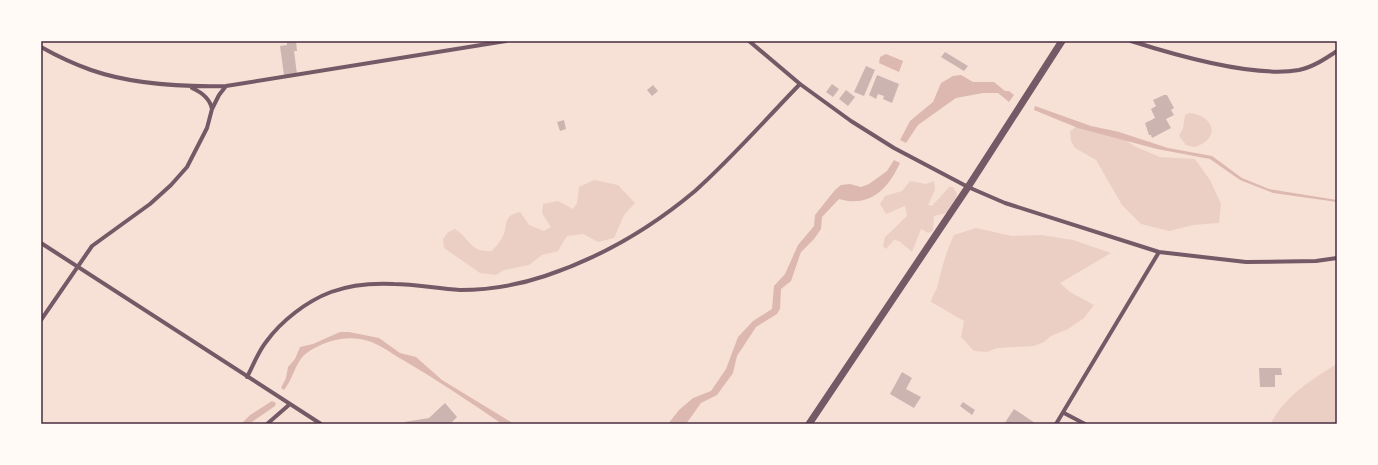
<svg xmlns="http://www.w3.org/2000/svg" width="1378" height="465" font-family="'Exo 2',sans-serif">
<rect width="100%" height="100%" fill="#f7e1d7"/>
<path fill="#ebcfc5" d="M 1189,113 C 1215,115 1221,140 1194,147 L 1186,145 L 1179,136 L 1183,128 L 1185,115 Z
M 1077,126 L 1111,130 L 1122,135 L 1127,141 L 1134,146 L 1160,157 L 1195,159 L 1210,180 L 1221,204 L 1219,223 L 1193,225 L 1169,231 L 1141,224 L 1122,205 L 1096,160 L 1075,148 L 1071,141 L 1070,131 Z
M 594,180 L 618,185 L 635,203 L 624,215 L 614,238 L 598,242 L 583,234 L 567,236 L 558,251 L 542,255 L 529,265 L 504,270 L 496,275 L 480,273 L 444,248 L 443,239 L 448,232 L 455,229 C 470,238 470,253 492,251 C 495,247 499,243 502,238 C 509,226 501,216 520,212 L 529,225 L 544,231 L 551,227 L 542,213 L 543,204 L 558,201 L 573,209 L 577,203 L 579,187 Z
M 910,181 L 926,184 L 934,181 L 935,190 L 928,205 L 932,206 L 949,187 L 953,187 L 957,194 C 954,212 951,212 934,216 L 933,231 L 928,233 L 921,229 L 912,252 L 899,241 L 894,240 L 886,249 L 883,246 L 885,237 L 907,216 L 905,206 L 886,214 L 880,204 L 885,196 L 902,191 Z
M 976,228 L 1012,236 L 1041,235 L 1073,240 L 1111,253 L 1060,283 L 1070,292 L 1094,305 L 1084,318 L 1068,329 L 1051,336 L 1044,342 L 1034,346 L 997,348 L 987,352 L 974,351 L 961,337 L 964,321 L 931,302 C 932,295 937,291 938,284 C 942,267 946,252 954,235 Z
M 1337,364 L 1337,424 L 1273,424 L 1272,421 C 1287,395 1312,379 1337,364 Z"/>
<path fill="#dcb8b0" d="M 886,54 L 903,61 L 899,72 L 879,63 L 880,57 Z
M 961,75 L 973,82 L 994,82 L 1005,91 L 1009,91 L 1014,95 L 1009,102 L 998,93 L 983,93 L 956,98 L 918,125 L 906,143 L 900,140 L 910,121 L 933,102 L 941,83 L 953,76 Z
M 1035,106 L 1091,126 L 1119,132 L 1168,148 L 1212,156 L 1242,178 L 1269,189 L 1337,200 L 1337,202 L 1273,193 L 1240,180 L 1210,159 L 1157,149 L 1078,128 L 1034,110 Z
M 894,160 L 900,163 C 888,189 870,208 839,199 L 822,217 L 821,229 L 814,239 L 801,252 L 791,281 L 781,289 L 780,309 L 777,314 L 756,327 L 737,356 L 733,373 L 717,395 L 701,403 L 686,424 L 668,424 L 679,410 L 693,398 L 711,391 L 726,369 L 738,337 L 753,321 L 772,309 L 774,286 L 785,274 L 798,245 L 814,226 L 815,215 L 835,190 L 841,185 L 850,184 L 861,187 L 869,184 L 887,171 Z
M 340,332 L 349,332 L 379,338 L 400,353 L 416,357 L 442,380 L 514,424 L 502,424 C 470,402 437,380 403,360 C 389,352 376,341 360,339 C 342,336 323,342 308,352 C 295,361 294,378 284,390 L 281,388 L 286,378 L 288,367 L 295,359 L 300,347 L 313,344 Z
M 272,401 L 276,403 L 275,406 L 249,424 L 241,424 L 250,415 Z"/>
<path fill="#ccb4b1" d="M 287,41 L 296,41 L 297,51 L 294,51 L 297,74 L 284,75 L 280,46 L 287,45 Z
M 945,52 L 968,66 L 964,71 L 941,57 Z
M 866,66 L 875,70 L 864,96 L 854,92 Z
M 877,75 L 899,84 L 892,103 L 883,99 L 884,96 L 878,94 L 876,99 L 869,95 Z
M 832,84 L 839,89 L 833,97 L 826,92 Z
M 653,85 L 658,91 L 652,96 L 647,90 Z
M 846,90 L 855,97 L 848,106 L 839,99 Z
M 1164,95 L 1167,95 L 1174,108 L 1171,110 L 1174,115 L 1166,119 L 1171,128 L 1152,138 L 1151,135 L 1149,135 L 1145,123 L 1155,118 L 1151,109 L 1156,106 L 1153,100 Z
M 564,120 L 566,129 L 560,131 L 557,122 Z
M 1259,368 L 1281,368 L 1282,375 L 1275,375 L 1275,387 L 1260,387 Z
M 902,372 L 912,378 L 906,389 L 921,397 L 914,408 L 890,394 Z
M 963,402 L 975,410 L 972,415 L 960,406 Z
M 445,403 L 457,417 L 450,424 L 404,424 L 404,422 L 429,418 Z
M 1014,409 L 1035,423 L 1034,424 L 1004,424 Z"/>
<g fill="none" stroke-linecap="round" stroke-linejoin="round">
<path stroke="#755966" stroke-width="4" d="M 749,41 L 800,84 L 851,121 L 894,148 L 968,187 L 1005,203 L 1159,252 L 1246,262 L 1316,261 L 1337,258
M 1131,41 C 1175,55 1254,78 1299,70 C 1313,67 1325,59 1337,51
M 41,47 C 57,56 74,64 91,70 C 134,85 182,87 226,86 L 506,41
M 192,88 C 201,92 210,99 212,109
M 41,243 L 321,424
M 41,320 L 92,246 L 150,204 L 171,185 L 187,167 L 207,128 L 212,109 L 219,95 L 226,86
M 247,377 C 253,366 258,352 266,342 C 281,321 307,301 331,292 C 350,285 374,283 394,284 C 416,284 438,289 460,290 C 488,290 518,285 545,276 C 599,258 651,228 695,191 C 732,158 765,120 800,84
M 1064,413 L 1085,424
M 267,424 L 290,404
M 1056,424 L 1159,252"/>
<path stroke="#755966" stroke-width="7" d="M 809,424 L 968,187 L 1062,41"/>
</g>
<rect width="1378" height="465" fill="none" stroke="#fffaf5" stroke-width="84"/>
<rect x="42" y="42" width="1294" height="381" fill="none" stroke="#4a2c40" stroke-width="1.5"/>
</svg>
